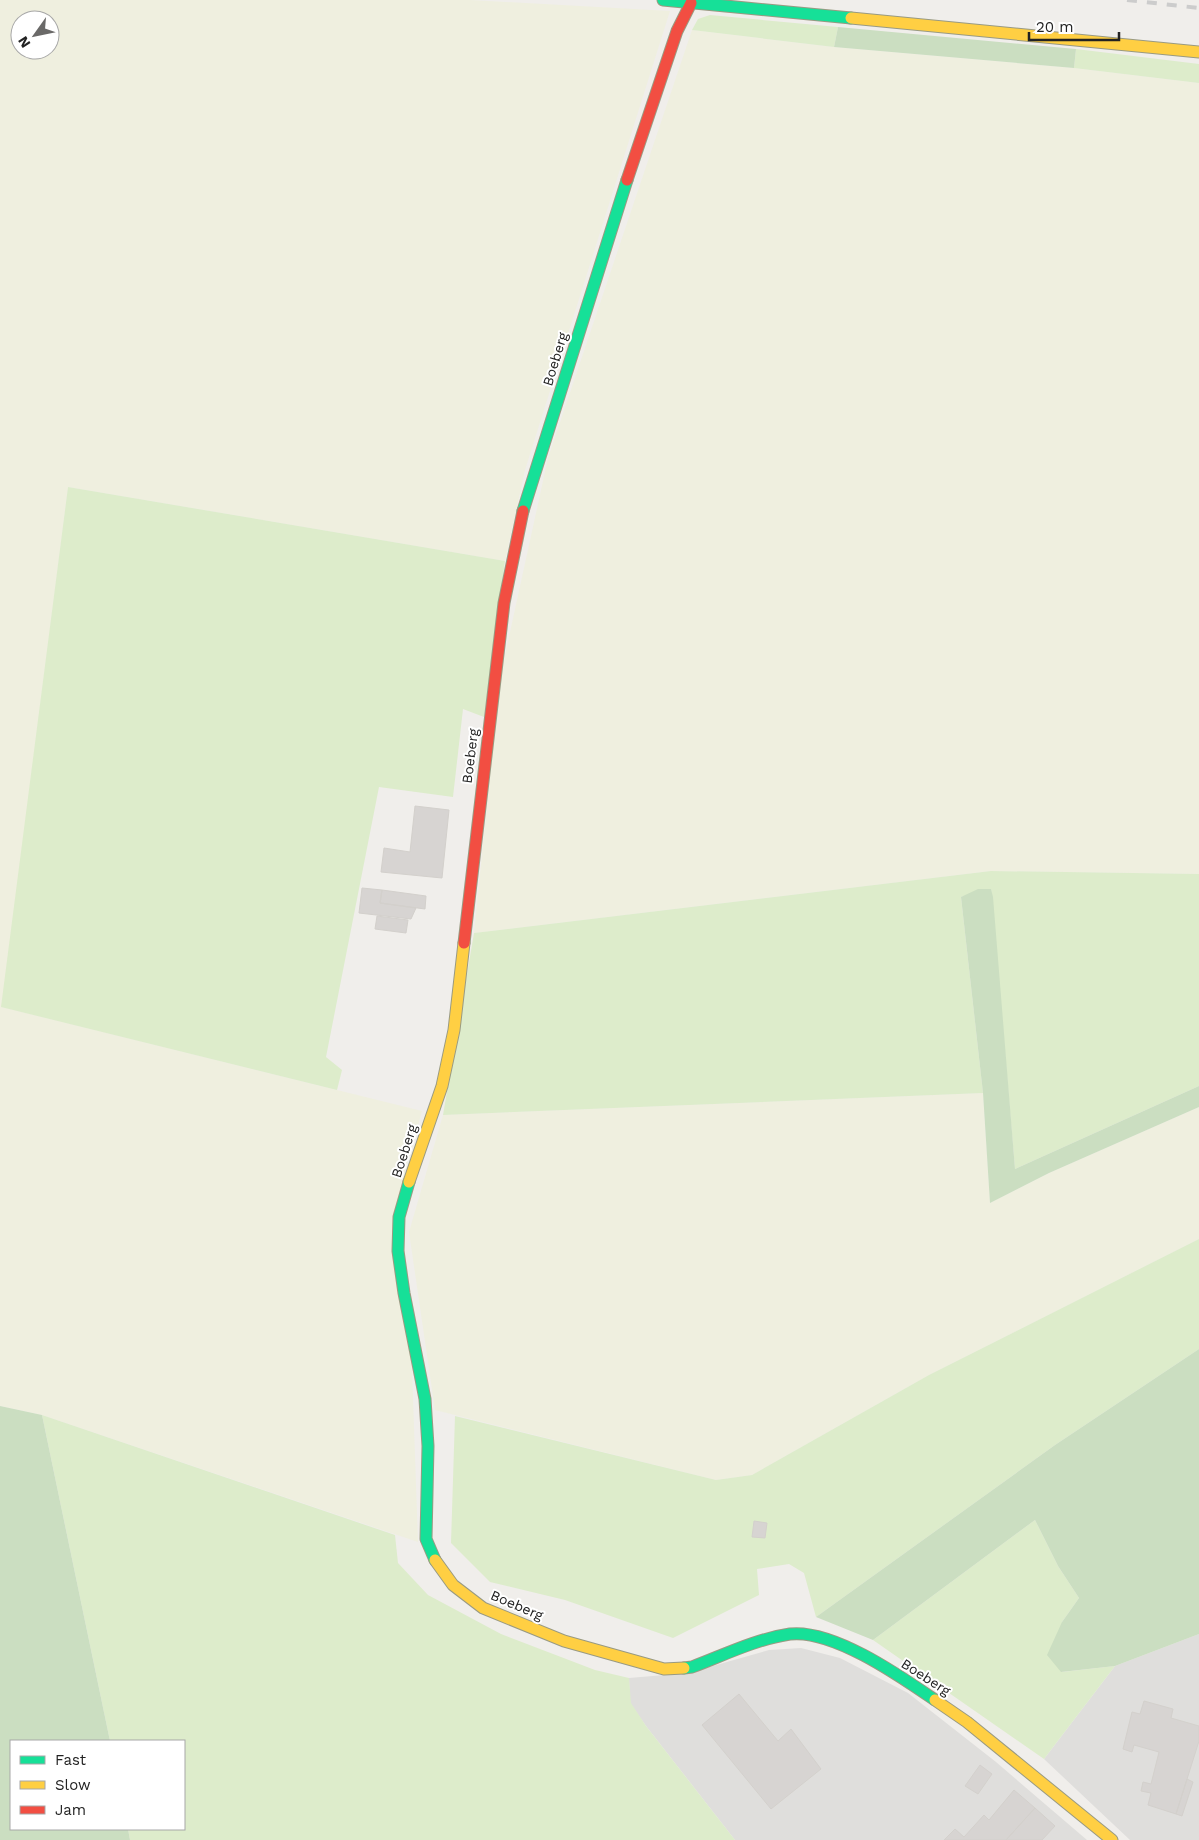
<svg xmlns="http://www.w3.org/2000/svg" width="1199" height="1840" font-family="'Work Sans',sans-serif">
<rect width="100%" height="100%" fill="#f0eeeb"/>
<path fill="#dfdedc" d="M 1199,1634 L 1199,1840 L 1130,1840 L 1044,1759 L 1115,1666 Z
M 801,1648 L 840,1658 L 908,1693 L 996,1762 L 1087,1840 L 735,1840 L 646,1726 L 630,1703 L 629,1678 L 688,1673 L 769,1650 Z"/>
<path fill="#efefdf" fill-rule="evenodd" d="M 0,0 L 470,0 L 670,11 L 525,470 L 505,561 L 68,487 L 2,1007 L 422,1111 L 401,1188 L 412,1369 L 418,1542 L 42,1415 L 0,1406 ZM 20,20 L 50,20 L 50,50 L 20,50 Z
M 692,30 L 834,47 L 1074,68 L 1199,83 L 1199,874 L 991,871 L 474,933 L 500,678 L 548,458 Z
M 983,1093 L 990,1203 L 1049,1173 L 1199,1107 L 1199,1239 L 929,1375 L 752,1475 L 716,1480 L 435,1410 L 409,1232 L 443,1115 Z"/>
<path fill="#ddeccb" d="M 710,15 L 838,27 L 834,47 L 692,30 L 698,19 Z
M 1076,49 L 1199,64 L 1199,83 L 1074,68 Z
M 68,487 L 505,561 L 484,717 L 463,709 L 453,797 L 379,787 L 326,1057 L 342,1070 L 337,1090 L 1,1007 Z
M 991,871 L 1199,874 L 1199,1086 L 1015,1169 L 991,889 L 961,897 L 983,1093 L 443,1115 L 474,933 Z
M 1199,1239 L 1199,1349 L 1055,1445 L 816,1617 L 804,1573 L 789,1564 L 757,1569 L 759,1595 L 673,1638 L 565,1600 L 490,1582 L 451,1543 L 455,1416 L 716,1480 L 752,1475 L 929,1375 Z
M 42,1415 L 395,1535 L 398,1563 L 428,1595 L 501,1634 L 595,1670 L 629,1678 L 631,1703 L 646,1726 L 735,1840 L 130,1840 L 128,1829 L 184,1829 L 184,1741 L 110,1741 Z
M 1035,1520 L 1058,1566 L 1079,1598 L 1062,1622 L 1062,1672 L 1115,1666 L 1044,1759 L 873,1640 Z"/>
<path fill="#cbdec1" d="M 838,27 L 1076,49 L 1074,68 L 834,47 Z
M 978,889 L 991,889 L 993,897 L 1015,1169 L 1199,1086 L 1199,1107 L 1049,1173 L 990,1203 L 983,1093 L 961,897 Z
M 1199,1349 L 1199,1634 L 1115,1666 L 1061,1672 L 1047,1655 L 1062,1622 L 1079,1598 L 1058,1566 L 1035,1520 L 873,1640 L 816,1617 L 1055,1445 Z
M 0,1406 L 42,1415 L 110,1741 L 11,1741 L 11,1829 L 128,1829 L 130,1840 L 0,1840 Z"/>
<path fill="#d7d4d2" stroke="#d3d0cc" d="M 415,806 L 449,810 L 442,878 L 381,872 L 384,848 L 410,852 Z
M 362,888 L 382,890 L 380,903 L 416,908 L 411,919 L 359,913 Z
M 382,890 L 426,896 L 425,909 L 380,903 Z
M 377,916 L 408,920 L 406,933 L 375,929 Z
M 754,1521 L 767,1523 L 765,1538 L 752,1537 Z
M 739,1694 L 778,1741 L 791,1729 L 821,1769 L 771,1809 L 702,1725 Z
M 1144,1701 L 1173,1709 L 1171,1718 L 1199,1726 L 1199,1741 L 1176,1814 L 1148,1805 L 1151,1793 L 1141,1791 L 1143,1782 L 1151,1784 L 1159,1752 L 1134,1745 L 1132,1752 L 1123,1749 L 1132,1712 L 1140,1714 Z
M 980,1765 L 992,1774 L 978,1794 L 965,1786 Z
M 1187,1779 L 1193,1782 L 1182,1816 L 1176,1814 Z
M 1014,1790 L 1035,1808 L 1006,1840 L 944,1840 L 955,1829 L 964,1837 L 984,1815 L 989,1820 Z
M 1035,1808 L 1055,1826 L 1042,1840 L 1006,1840 Z"/>
<g fill="none" stroke-linecap="round" stroke-linejoin="round">
<g stroke="#999a82" stroke-width="13">
<path id="fast" d="M 663,0 L 851,18
M 523,511 L 627,180
M 409,1182 L 399,1217 L 398,1251 L 404,1293 L 425,1399 L 428,1446 L 426,1539 L 435,1560
M 684,1668 L 692,1667 C 724,1655 756,1639 790,1634 C 833,1629 900,1676 935,1700"/>
</g>
<g stroke="#999a82" stroke-width="13">
<path id="slow" d="M 851,18 L 1199,52
M 409,1182 L 442,1086 L 454,1030 L 464,943
M 435,1560 L 453,1585 L 483,1608 L 564,1641 L 664,1669 L 684,1668
M 935,1700 L 967,1722 L 1112,1840"/>
</g>
<g stroke="#999a82" stroke-width="13">
<path id="jam" d="M 627,180 L 677,31 L 691,3
M 464,943 L 504,603 L 523,511"/>
</g>
<use href="#fast" stroke="#16e098" stroke-width="11"/>
<use href="#slow" stroke="#ffcf43" stroke-width="11"/>
<use href="#jam" stroke="#f24e42" stroke-width="11"/>
<path stroke="#ccc" stroke-width="4" stroke-dasharray="10 10" stroke-linecap="butt" d="M 1127,0 L 1199,8"/>
</g>
<g text-anchor="middle" dominant-baseline="central" stroke-width="4" stroke-linejoin="round" paint-order="stroke">
<g font-size="14" fill="#222" stroke="#fff">
<text transform="translate(555 359) rotate(-73)">Boeberg</text>
<text transform="translate(470 756) rotate(-83)">Boeberg</text>
<text transform="translate(404 1151) rotate(-72)">Boeberg</text>
<text transform="translate(517 1605) rotate(23)">Boeberg</text>
<text transform="translate(926 1677) rotate(33)">Boeberg</text>
</g>
</g>
<rect x="10" y="1740" width="175" height="90" fill="#ffffff" stroke="#a7a7a7"/>
<rect x="20" y="1756" width="25" height="8" fill="#16e098" stroke="#a7a7a7"/>
<text x="55" y="1765" font-size="15" fill="#222222">Fast</text>
<rect x="20" y="1781" width="25" height="8" fill="#ffcf43" stroke="#a7a7a7"/>
<text x="55" y="1790" font-size="15" fill="#222222">Slow</text>
<rect x="20" y="1806" width="25" height="8" fill="#f24e42" stroke="#a7a7a7"/>
<text x="55" y="1815" font-size="15" fill="#222222">Jam</text>
<g transform="translate(35 35) rotate(237)"><circle r="24" fill="#ffffff" stroke="#a7a7a7"/>
<path d="M0-4L9 19L0 12L-9 19Z" fill="#6a6968"/>
<text y="-8" font-size="14" font-weight="bold" text-anchor="middle" fill="#222222">N</text>
</g>
<path d="M1029 32v8h90v-8" fill="none" stroke="#222222" stroke-width="2.5"/>
<text x="1036" y="32" font-size="15" fill="#222222" stroke="#ffffff" stroke-width="4" paint-order="stroke">20 m</text>
</svg>
